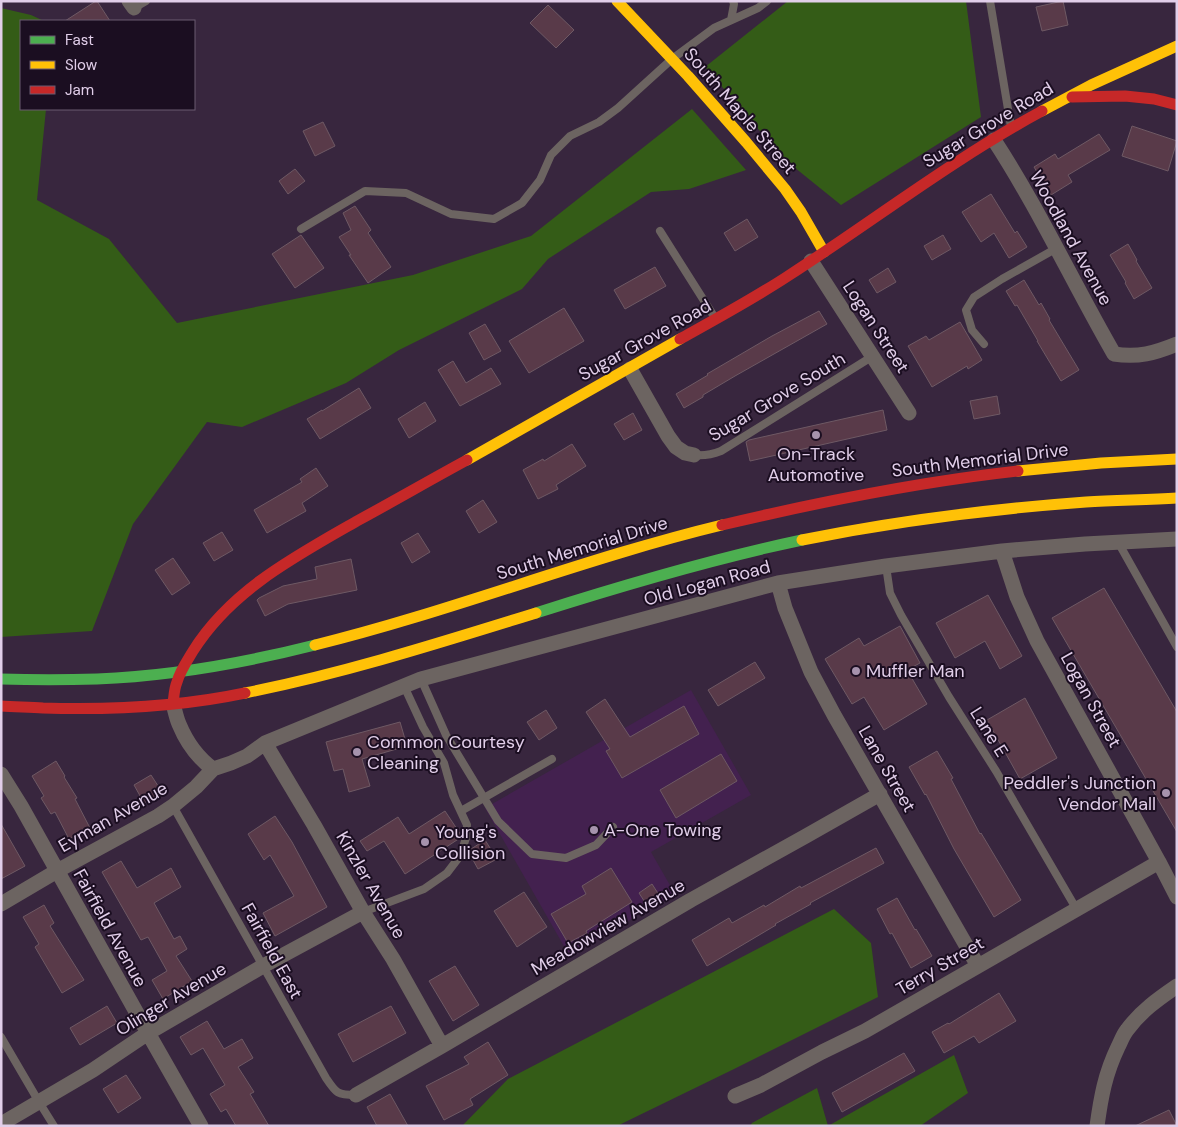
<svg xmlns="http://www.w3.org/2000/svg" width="1178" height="1127" font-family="'DM Sans',sans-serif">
<rect width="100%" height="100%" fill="#38263e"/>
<path fill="#43214f" d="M 691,690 L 751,795 L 651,852 L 675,894 L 569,955 L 485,808 Z"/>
<path fill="#345c17" d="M 788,1 L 966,1 L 981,117 L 841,205 L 784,159 L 705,67 Z
M 1,8 L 31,15 L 44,21 L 21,21 L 21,109 L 46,109 L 37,200 L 109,239 L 177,323 L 413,275 L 531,236 L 692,109 L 746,170 L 689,189 L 651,192 L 548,259 L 522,289 L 399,350 L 346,383 L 242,427 L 207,422 L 133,524 L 92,631 L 1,637 Z
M 834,909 L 871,943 L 878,997 L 732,1070 L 617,1126 L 462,1126 L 508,1079 Z
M 954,1055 L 968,1093 L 920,1126 L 750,1126 L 752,1123 L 817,1088 L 828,1126 Z"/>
<path fill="#593a49" stroke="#6e5964" d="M 96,1 L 97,1 L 110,21 L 65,21 Z
M 1063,1 L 1068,25 L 1042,31 L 1036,7 Z
M 548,5 L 574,30 L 556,48 L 530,23 Z
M 323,122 L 335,146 L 315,156 L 303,131 Z
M 1132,126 L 1177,141 L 1168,171 L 1122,156 Z
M 1099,134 L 1110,150 L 1068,175 L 1072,182 L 1051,195 L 1034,167 L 1055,154 L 1058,159 Z
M 295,169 L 305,181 L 288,194 L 279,181 Z
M 991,194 L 1015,233 L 1017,231 L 1027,247 L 1009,258 L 994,233 L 981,242 L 962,212 Z
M 355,206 L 371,230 L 368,233 L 391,267 L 368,283 L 349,255 L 351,255 L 339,237 L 351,230 L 343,213 Z
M 747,219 L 758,237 L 735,251 L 724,233 Z
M 301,235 L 324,268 L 295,288 L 272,254 Z
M 943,235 L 951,249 L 932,260 L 924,246 Z
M 1128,244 L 1137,260 L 1136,261 L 1152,288 L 1134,299 L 1125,283 L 1126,282 L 1110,255 Z
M 655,267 L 666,286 L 625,309 L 614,290 Z
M 888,268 L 896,282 L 877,293 L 869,280 Z
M 1024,280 L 1039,305 L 1041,303 L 1050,319 L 1049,320 L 1079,370 L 1061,381 L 1037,341 L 1038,341 L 1017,305 L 1015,306 L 1006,291 Z
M 564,308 L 584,341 L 529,373 L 509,341 Z
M 819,311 L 827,324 L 735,376 L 703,395 L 703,397 L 684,408 L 676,394 L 708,375 L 707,374 L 772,336 Z
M 960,322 L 982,360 L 968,369 L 967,366 L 932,387 L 908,346 L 926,336 L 929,340 Z
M 485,324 L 501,351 L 484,360 L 469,333 Z
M 453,361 L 466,383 L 491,368 L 501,384 L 460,406 L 438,370 Z
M 359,388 L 371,408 L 320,439 L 307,419 L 322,410 L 322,411 Z
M 997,396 L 1000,414 L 974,419 L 970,401 Z
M 425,402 L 436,421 L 409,438 L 398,419 Z
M 883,410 L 887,430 L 750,461 L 746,442 L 749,440 Z
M 633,413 L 642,430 L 624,440 L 614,424 Z
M 572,444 L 586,466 L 556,485 L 558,489 L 538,499 L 523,470 L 543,459 L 544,461 Z
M 316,468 L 328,486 L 302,503 L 306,511 L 267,533 L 254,510 L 302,482 L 300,479 Z
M 483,500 L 497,522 L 479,533 L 466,511 Z
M 222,532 L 233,550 L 214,561 L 203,543 Z
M 418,533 L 430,552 L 412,563 L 401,543 Z
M 173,558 L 190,583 L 172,595 L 155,570 Z
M 351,559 L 357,590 L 288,604 L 265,616 L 257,600 L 259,598 L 283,586 L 317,579 L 315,567 Z
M 1104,588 L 1177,712 L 1177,832 L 1052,618 Z
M 988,595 L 1022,656 L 1000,669 L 985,641 L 955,658 L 936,623 Z
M 900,626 L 920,663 L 907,670 L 927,704 L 884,730 L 864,697 L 852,704 L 825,659 L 859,638 L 864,646 Z
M 755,662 L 765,678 L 718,706 L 708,690 Z
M 1025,698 L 1057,758 L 1020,779 L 987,720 Z
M 605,699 L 630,737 L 684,706 L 699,734 L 622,778 L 606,751 L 610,749 L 586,712 Z
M 546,710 L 557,728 L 539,740 L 527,722 Z
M 400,722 L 407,746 L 362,759 L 370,786 L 349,792 L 343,769 L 334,771 L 326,742 Z
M 937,751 L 953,778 L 951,779 L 980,834 L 981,833 L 1021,900 L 994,917 L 954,849 L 926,794 L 925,795 L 909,767 Z
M 721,754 L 737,781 L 676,818 L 660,790 Z
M 56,761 L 65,776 L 64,777 L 77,798 L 75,799 L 90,828 L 69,839 L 55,812 L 51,814 L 41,798 L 44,796 L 32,776 Z
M 151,775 L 162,792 L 144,803 L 134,785 Z
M 445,811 L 461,835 L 460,838 L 405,874 L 384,841 L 367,851 L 360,841 L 398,817 L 409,834 Z
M 275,816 L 292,842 L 327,907 L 275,936 L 263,913 L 294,896 L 270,855 L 264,860 L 248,834 Z
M 1,824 L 25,866 L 1,879 Z
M 485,840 L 497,859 L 478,869 L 468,851 Z
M 876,848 L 884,863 L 810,903 L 811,904 L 775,924 L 776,925 L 707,966 L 692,940 L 729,918 L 732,923 L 764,905 L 765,907 L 800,886 L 801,888 Z
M 121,861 L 137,888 L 171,868 L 181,887 L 154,903 L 174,939 L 180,936 L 187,949 L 176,956 L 192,981 L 163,999 L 152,980 L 167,971 L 148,937 L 141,940 L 102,872 Z
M 611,868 L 632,902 L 586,931 L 587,933 L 568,943 L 551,914 L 586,894 L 582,886 Z
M 652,884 L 661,898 L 648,907 L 639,893 Z
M 524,892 L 547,927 L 517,947 L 494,911 Z
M 897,898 L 915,930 L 916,929 L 932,956 L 911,968 L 892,933 L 890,934 L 877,909 Z
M 44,905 L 54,923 L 50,926 L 84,980 L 62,993 L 35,947 L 39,944 L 23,917 Z
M 455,966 L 479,1005 L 453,1021 L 429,981 Z
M 999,993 L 1016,1021 L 979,1043 L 974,1036 L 944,1053 L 932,1032 L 948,1023 L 949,1024 Z
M 107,1006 L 117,1023 L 80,1045 L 70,1028 Z
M 391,1006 L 406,1033 L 353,1062 L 338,1034 Z
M 207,1021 L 224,1049 L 242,1039 L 253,1058 L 238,1067 L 254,1092 L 250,1094 L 269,1126 L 236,1126 L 226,1109 L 221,1112 L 210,1094 L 225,1085 L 203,1048 L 191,1055 L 180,1037 Z
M 488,1042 L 508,1075 L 470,1099 L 473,1105 L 444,1120 L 426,1086 L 469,1064 L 464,1057 Z
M 904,1053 L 915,1071 L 842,1112 L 832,1093 Z
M 126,1075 L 141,1098 L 118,1113 L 103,1089 Z
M 390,1094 L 408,1126 L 377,1126 L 367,1107 Z
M 1169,1110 L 1177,1126 L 1135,1126 Z"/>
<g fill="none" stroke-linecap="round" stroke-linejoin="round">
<path stroke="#6c6461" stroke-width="8" d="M 990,1 L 1011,127
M 134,8 L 146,1
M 731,20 L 734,4 L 733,1
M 301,229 L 365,191 L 406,193 L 451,214 L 494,219 L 522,203 L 540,180 L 551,155 L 570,136 L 599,122 L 618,108 L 672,59 L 714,28 L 758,8 L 767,1
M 660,231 L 715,318
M 984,344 L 972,330 L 966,310 L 974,297 L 1002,279 L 1057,248
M 694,455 C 704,456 711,455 721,451 L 873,356
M 1118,542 L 1177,647
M 886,566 L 890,593 L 901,615 L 949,697 L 996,771 L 1077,910
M 421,679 L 446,735 L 498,821 L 532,854 L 566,858 L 596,845 L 613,827
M 173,806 L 326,1078 C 336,1093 337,1095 356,1095
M 461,811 L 552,759
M 363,912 L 424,889 L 447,873 L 460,856 L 466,838 L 467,825 L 453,795 L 444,763 L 423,727 L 404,686
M 1,1037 L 39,1102 L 54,1126"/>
<path stroke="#6c6461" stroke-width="15" d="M 129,1 L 134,8
M 994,140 C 1039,209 1073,283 1114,354 C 1138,358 1155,353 1177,344
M 811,261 L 909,413
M 630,369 L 668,436 L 676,447 L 685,453 L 694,455
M 1002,551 L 1017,597 L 1037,641 L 1159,862 L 1177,897
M 778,583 L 785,608 L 811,672 L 834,715 L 978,966
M 173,704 C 175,710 176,717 179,724 C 186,741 198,758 213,769
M 265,743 L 314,825 L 363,912 L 393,959 L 442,1046
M 1,774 L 21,806 L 148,1033 L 201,1126
M 1,904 L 57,871 L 158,816 L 173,806 L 196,787 L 213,769 L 231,763 L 247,756 L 265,743 L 421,679 L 778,583 L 886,566 L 1002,551 L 1085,544 L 1177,539
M 356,1095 L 442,1046 L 691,900 L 806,836 L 880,794
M 735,1096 L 761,1085 L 822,1052 L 865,1031 L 1159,862
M 1,1124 L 93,1070 L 148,1033 L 263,966 L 363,912
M 1097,1126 C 1101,1097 1105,1074 1118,1047 C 1121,1041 1123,1035 1127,1030 C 1141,1011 1158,999 1177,986"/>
<path stroke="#4caf50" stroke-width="11" d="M 536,613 C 624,585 712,559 802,540
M 1,679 C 33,680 65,680 97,679 C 170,676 244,663 315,645"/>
<path stroke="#ffc107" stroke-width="11" d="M 617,1 L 688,76 L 746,142 L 785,189 L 801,212 L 824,252
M 1042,111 L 1091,85 L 1177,46
M 467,460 L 680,339
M 1018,471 L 1101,463 L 1177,459
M 802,540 C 896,521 990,509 1086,502 C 1116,500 1147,500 1177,498
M 315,645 C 453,611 585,558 722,525
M 245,693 C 345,673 439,643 536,613"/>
<path stroke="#c62828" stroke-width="11" d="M 1072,97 L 1125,96 L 1154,99 L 1177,105
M 680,339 C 716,319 753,299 788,276 C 873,221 953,159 1042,111
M 722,525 C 819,502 918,482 1018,471
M 173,704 C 174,696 174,689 177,682 C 180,671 187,661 193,651 C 231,590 296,556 357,521 C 394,501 430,480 467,460
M 1,706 C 15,707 29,707 43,708 C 110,710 179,707 245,693"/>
</g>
<g fill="#a693ad" stroke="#1b0e21" stroke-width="2">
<circle cx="816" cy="435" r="5"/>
<circle cx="856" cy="671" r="5"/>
<circle cx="357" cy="752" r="5"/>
<circle cx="1166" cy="793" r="5"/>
<circle cx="594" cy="830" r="5"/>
<circle cx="425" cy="842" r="5"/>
</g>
<g text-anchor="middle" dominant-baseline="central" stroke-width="4" stroke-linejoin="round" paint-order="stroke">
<g font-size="18" fill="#e1cee9" stroke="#1b0e21">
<text transform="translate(740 111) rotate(49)">South Maple Street</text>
<text transform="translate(988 125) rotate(-31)">Sugar Grove Road</text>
<text transform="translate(1071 238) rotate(61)">Woodland Avenue</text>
<text transform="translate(876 327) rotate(57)">Logan Street</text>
<text transform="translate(645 340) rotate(-29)">Sugar Grove Road</text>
<text transform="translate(777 397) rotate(-31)">Sugar Grove South</text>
<text transform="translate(980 460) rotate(-7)">South Memorial Drive</text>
<text transform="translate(582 548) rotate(-17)">South Memorial Drive</text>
<text transform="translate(707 583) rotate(-15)">Old Logan Road</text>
<text transform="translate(1091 700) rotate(61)">Logan Street</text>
<text transform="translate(989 732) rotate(58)">Lane E</text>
<text transform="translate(887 769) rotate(60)">Lane Street</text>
<text transform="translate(113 817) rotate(-30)">Eyman Avenue</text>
<text transform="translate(371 885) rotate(60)">Kinzler Avenue</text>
<text transform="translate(608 927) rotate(-30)">Meadowview Avenue</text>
<text transform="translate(110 928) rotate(61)">Fairfield Avenue</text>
<text transform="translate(272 951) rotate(61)">Fairfield East</text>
<text transform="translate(940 966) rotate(-30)">Terry Street</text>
<text transform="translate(171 999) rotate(-31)">Olinger Avenue</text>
</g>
<g font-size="18" fill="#e1cee9" stroke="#1b0e21" text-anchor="start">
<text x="816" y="454" text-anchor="middle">On-Track<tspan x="816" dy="21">Automotive</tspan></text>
<text x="866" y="671">Muffler Man</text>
<text x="367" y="742">Common Courtesy<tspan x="367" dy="21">Cleaning</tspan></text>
<text x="1156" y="783" text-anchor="end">Peddler's Junction<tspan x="1156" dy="21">Vendor Mall</tspan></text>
<text x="604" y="830">A-One Towing</text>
<text x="435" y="832">Young's<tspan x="435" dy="21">Collision</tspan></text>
</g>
</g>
<rect width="1178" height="1127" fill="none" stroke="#e1cee9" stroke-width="5"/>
<rect x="20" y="20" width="175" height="90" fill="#1b0e21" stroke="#6a5b71"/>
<rect x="30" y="36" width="25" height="8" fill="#4caf50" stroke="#6a5b71"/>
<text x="65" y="45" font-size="15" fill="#e1cee9">Fast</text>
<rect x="30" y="61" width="25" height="8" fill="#ffc107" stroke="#6a5b71"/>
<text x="65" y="70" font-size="15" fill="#e1cee9">Slow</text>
<rect x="30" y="86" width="25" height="8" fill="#c62828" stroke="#6a5b71"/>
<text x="65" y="95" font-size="15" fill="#e1cee9">Jam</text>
</svg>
